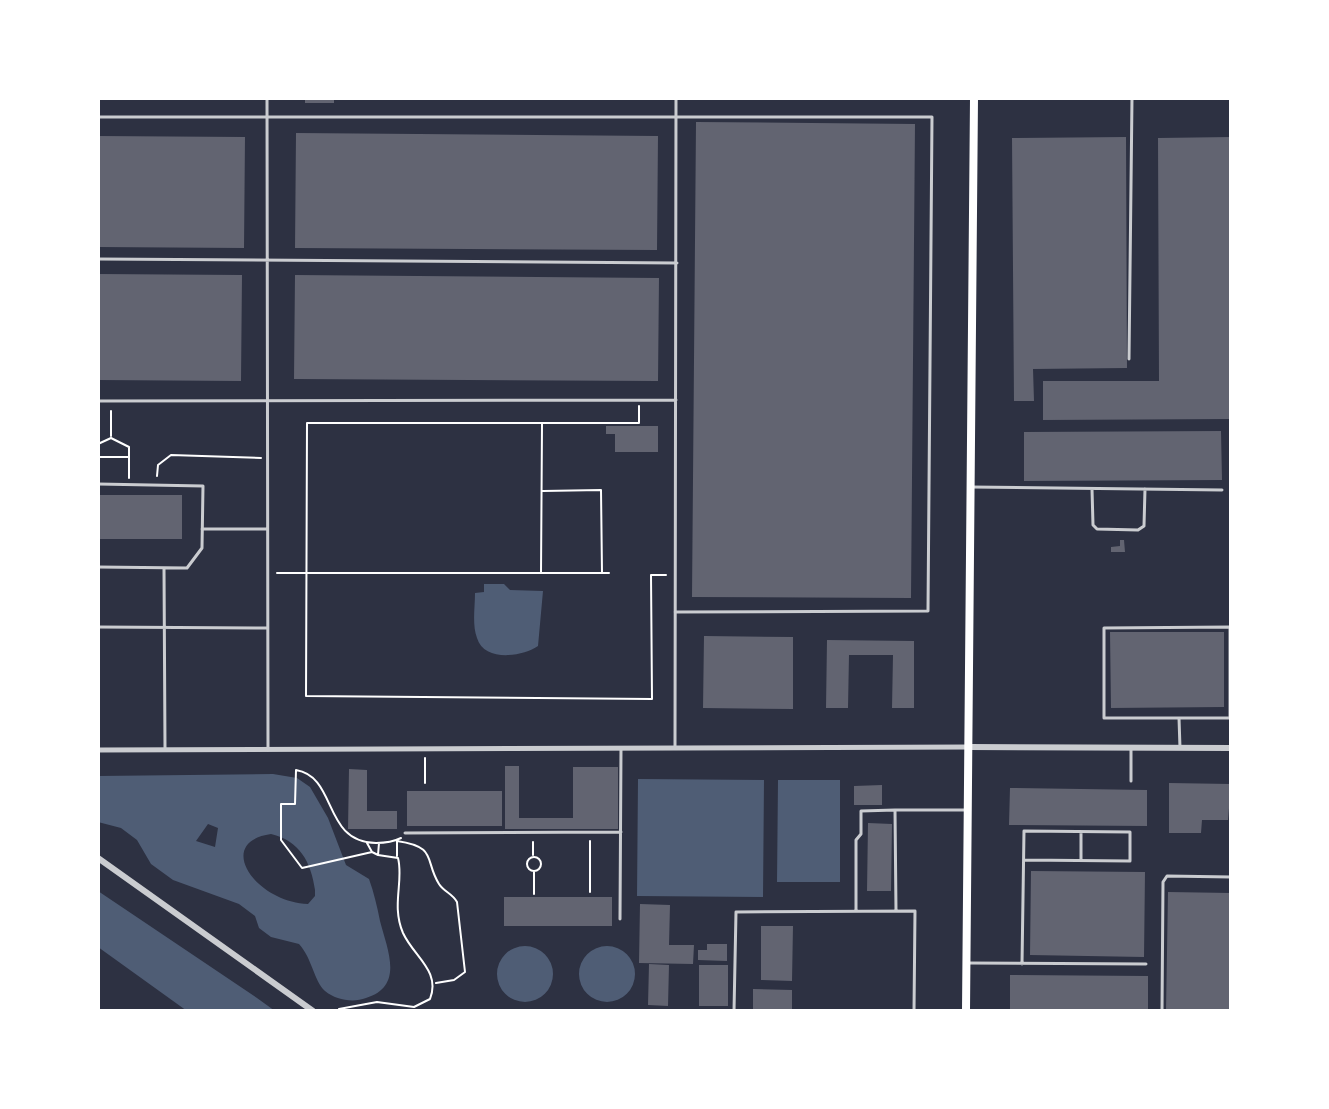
<svg xmlns="http://www.w3.org/2000/svg" width="1329" height="1109" font-family="Figtree,sans-serif">
<rect width="100%" height="100%" fill="#2d3142"/>
<path fill="#4f5d75" fill-rule="evenodd" d="M 484,584 L 504,584 L 510,590 L 543,591 L 538,646 C 522,657 484,662 477,638 C 472,625 475,607 475,593 L 484,592 Z
M 273,774 L 297,778 L 310,787 L 328,818 L 346,865 L 369,879 C 374,893 377,906 380,921 C 387,949 405,986 366,998 C 353,1003 336,1000 325,991 C 314,981 312,958 299,944 L 271,937 L 259,928 L 255,916 L 239,904 L 173,880 L 151,864 L 137,840 L 121,828 L 98,822 L 98,776 ZM 208,824 L 218,828 L 215,847 L 196,841 ZM 271,834 C 300,841 311,862 315,890 L 315,896 L 308,904 C 255,902 214,842 271,834 Z
M 638,779 L 764,780 L 763,897 L 637,896 Z
M 778,780 L 840,780 L 840,882 L 777,882 Z
M 98,891 L 257,998 L 275,1011 L 187,1011 L 98,947 Z
M497 974a28 28 0 1 1 56 0a28 28 0 1 1-56 0Z
M579 974a28 28 0 1 1 56 0a28 28 0 1 1-56 0Z"/>
<path fill="#626471" d="M 305,98 L 334,98 L 334,103 L 305,103 Z
M 696,122 L 915,124 L 911,598 L 692,597 Z
M 296,133 L 658,136 L 657,250 L 295,248 Z
M 98,136 L 245,137 L 244,248 L 98,247 Z
M 1126,137 L 1127,368 L 1033,369 L 1034,401 L 1014,401 L 1012,138 Z
M 1231,137 L 1231,419 L 1043,420 L 1043,381 L 1159,381 L 1158,138 Z
M 98,274 L 242,275 L 241,381 L 98,380 Z
M 295,275 L 659,278 L 658,381 L 294,379 Z
M 606,426 L 658,426 L 658,452 L 615,452 L 615,434 L 606,434 Z
M 1221,431 L 1222,480 L 1024,481 L 1024,432 Z
M 98,495 L 182,495 L 182,539 L 98,539 Z
M 1120,540 L 1124,540 L 1125,552 L 1111,552 L 1111,547 L 1120,546 Z
M 1110,632 L 1224,632 L 1224,707 L 1111,708 Z
M 704,636 L 793,637 L 793,709 L 703,708 Z
M 827,640 L 914,641 L 914,708 L 892,708 L 893,655 L 849,655 L 848,708 L 826,708 Z
M 505,766 L 519,766 L 519,818 L 573,818 L 573,767 L 618,767 L 618,829 L 505,829 Z
M 349,769 L 367,770 L 367,811 L 397,811 L 397,829 L 348,829 Z
M 1169,783 L 1231,784 L 1228,820 L 1202,820 L 1201,833 L 1169,833 Z
M 882,785 L 882,805 L 854,805 L 854,786 Z
M 1010,788 L 1147,790 L 1147,826 L 1009,825 Z
M 407,791 L 502,791 L 502,826 L 407,826 Z
M 868,823 L 892,824 L 891,891 L 867,891 Z
M 1031,871 L 1145,872 L 1144,957 L 1030,955 Z
M 1168,892 L 1231,893 L 1231,1011 L 1166,1011 Z
M 504,897 L 612,897 L 612,926 L 504,926 Z
M 640,904 L 670,905 L 669,945 L 694,945 L 693,964 L 639,963 Z
M 761,926 L 793,926 L 792,981 L 761,980 Z
M 707,944 L 727,944 L 727,961 L 698,960 L 698,950 L 707,950 Z
M 649,964 L 669,965 L 668,1006 L 648,1005 Z
M 699,965 L 728,965 L 728,1006 L 699,1006 Z
M 1010,975 L 1148,976 L 1148,1011 L 1010,1011 Z
M 753,989 L 792,990 L 792,1011 L 753,1011 Z"/>
<g fill="none" stroke-linecap="round" stroke-linejoin="round">
<path stroke="#fff" stroke-width="2" d="M 639,406 L 639,423 L 307,423 L 306,696 L 652,699 L 651,575 L 666,575
M 111,411 L 111,436
M 98,444 L 111,438 L 129,447 L 129,478
M 98,457 L 129,457
M 157,476 L 158,465 L 171,455 L 261,458
M 543,491 L 601,490 L 602,573
M 277,573 L 609,573
M 541,573 L 542,424
M 425,758 L 425,783
M 590,841 L 590,892
M 533,842 L 533,855
M 367,843 L 372,852 L 378,855 L 379,843
M 372,852 L 302,868 L 281,840 L 281,804 L 295,804 L 296,770 C 338,777 322,842 376,843 C 385,843 393,842 401,838
M 397,856 L 397,841 C 438,847 424,860 439,884 C 444,892 452,893 457,902 L 465,972 L 454,980 L 436,983
M527 864a7 7 0 1 1 14 0a7 7 0 1 1-14 0Z
M 534,872 L 534,894
M 339,1009 L 377,1002 L 414,1007 L 430,999 C 441,971 414,957 403,933 C 391,905 404,881 398,858 L 378,855"/>
<path stroke="#caccd0" stroke-width="3" d="M 267,98 L 268,750
M 98,117 L 932,117 L 928,611 L 675,612
M 98,259 L 677,263
M 1129,359 L 1132,98
M 98,401 L 676,400
M 98,484 L 203,486 L 202,548 L 187,568 L 98,567
M 971,487 L 1222,490
M 1092,489 L 1093,525 L 1097,529 L 1138,530 L 1144,526 L 1145,489
M 202,529 L 266,529
M 164,568 L 165,748
M 98,627 L 266,628
M 1179,718 L 1230,718 L 1230,627 L 1104,628 L 1104,718 L 1179,718 L 1180,748
M 675,748 L 676,98
M 1131,748 L 1131,781
M 405,833 L 621,832
M 1081,860 L 1081,832
M 856,910 L 856,840 L 861,834 L 861,811 L 895,810
M 896,911 L 895,810 L 967,810
M 620,919 L 621,748
M 967,963 L 1146,964
M 1022,964 L 1024,831 L 1130,832 L 1130,861 L 1024,860
M 734,1011 L 736,912 L 915,911 L 914,1011
M 1162,1011 L 1163,882 L 1167,876 L 1231,877"/>
<path stroke="#caccd0" stroke-width="5" d="M 98,750 L 969,747"/>
<path stroke="#caccd0" stroke-width="6" d="M 969,747 L 1231,748
M 98,858 L 313,1011"/>
<path stroke="#fff" stroke-width="8" d="M 966,1011 L 974,98"/>
</g>
<rect width="1329" height="1109" fill="none" stroke="#ffffff" stroke-width="200"/>
</svg>
